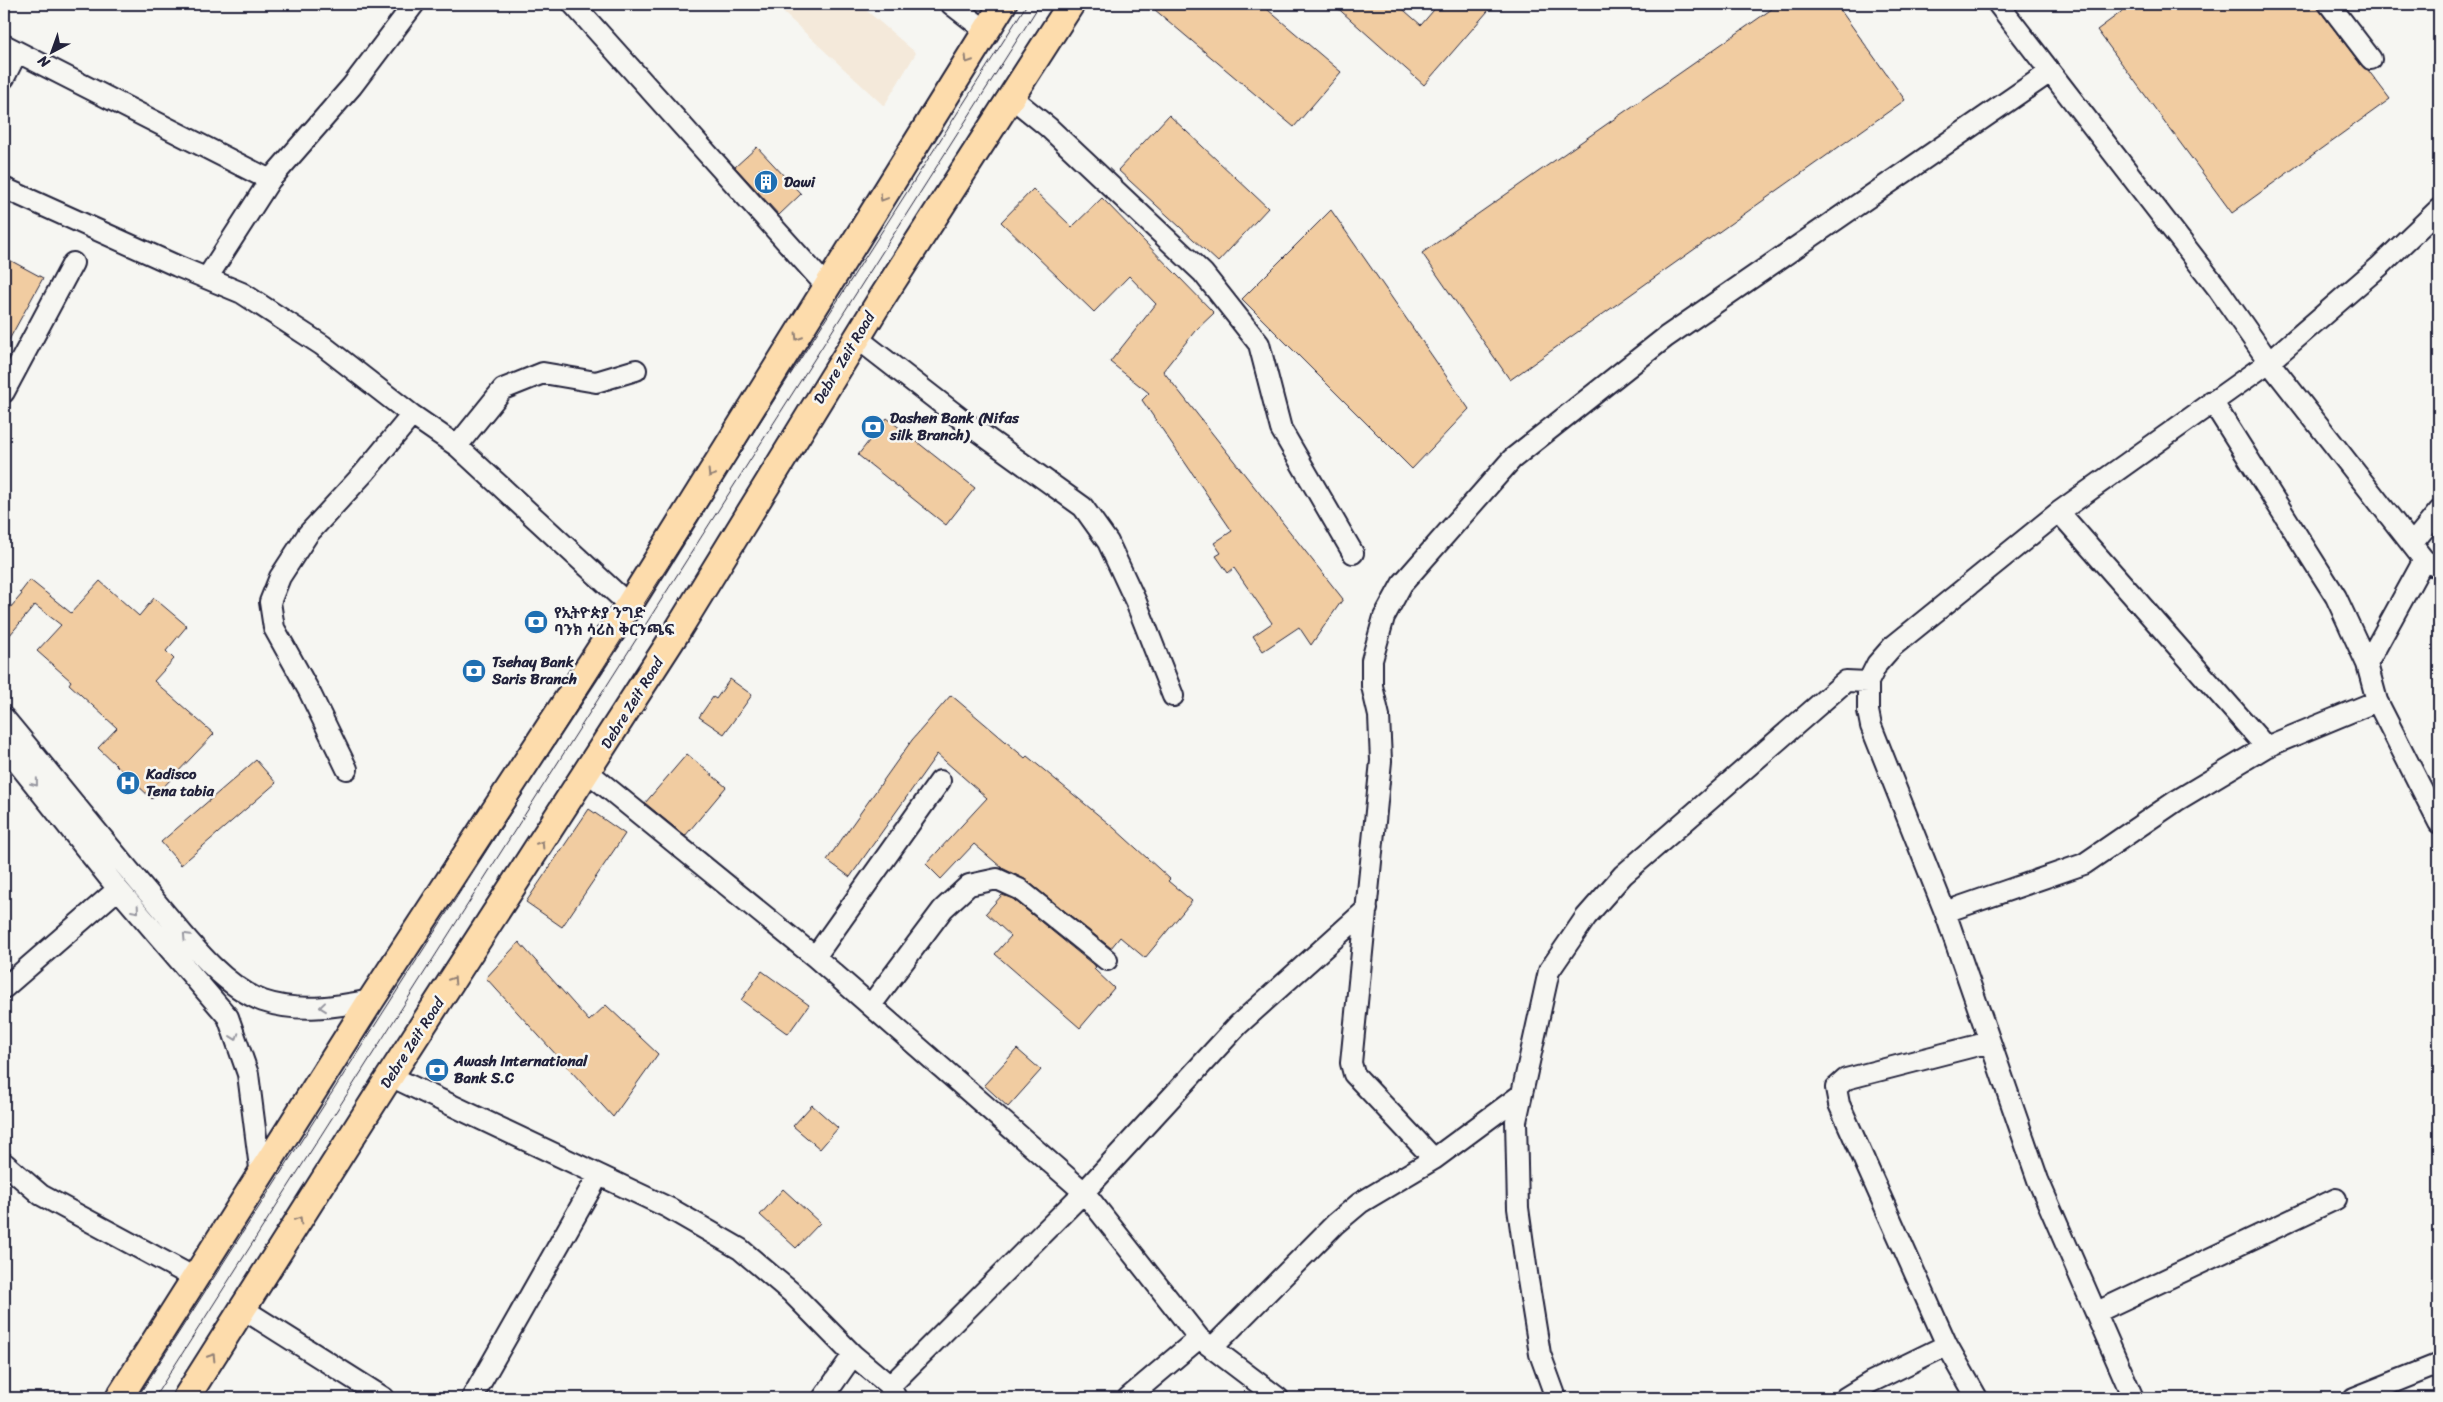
<svg xmlns="http://www.w3.org/2000/svg" width="2443" height="1402" font-family="Sriracha,'Noto Sans Ethiopic',sans-serif">
<rect width="100%" height="100%" fill="#f6f6f2"/>
<filter id="ink" filterUnits="userSpaceOnUse"><feTurbulence type="fractalNoise" baseFrequency=".02" numOctaves="2"/><feDisplacementMap in="SourceGraphic" scale="10" xChannelSelector="R" yChannelSelector="G"/><feConvolveMatrix kernelMatrix="1 2 1 2 8 2 1 2 1" color-interpolation-filters="sRGB"/></filter>
<g filter="url(#ink)">
<path fill="#f4e9da" d="M 774,4 L 859,4 L 916,53 L 884,106 Z"/>
<path fill="#f1cca1" stroke="#22223b" d="M 1148,4 L 1261,4 L 1341,72 L 1294,127 Z
M 1333,4 L 1397,4 L 1421,25 L 1439,4 L 1494,4 L 1424,85 Z
M 1779,4 L 1836,4 L 1905,100 L 1510,380 L 1422,253 Z
M 2132,4 L 2317,4 L 2320,11 L 2362,66 L 2368,70 L 2390,99 L 2232,213 L 2097,30 Z
M 1169,115 L 1268,208 L 1218,262 L 1118,170 Z
M 757,147 L 801,194 L 779,215 L 735,167 Z
M 1033,189 L 1072,227 L 1102,198 L 1214,313 L 1195,331 L 1163,371 L 1343,599 L 1311,645 L 1299,627 L 1263,651 L 1253,636 L 1272,623 L 1234,568 L 1228,573 L 1216,556 L 1221,553 L 1214,543 L 1232,531 L 1142,400 L 1149,393 L 1110,362 L 1156,304 L 1129,276 L 1094,312 L 1001,222 Z
M 1331,210 L 1469,409 L 1412,469 L 1242,299 Z
M 4,257 L 43,278 L 4,349 Z
M 887,418 L 975,488 L 946,525 L 858,455 Z
M 30,580 L 71,613 L 100,581 L 139,616 L 154,598 L 187,626 L 166,651 L 174,659 L 154,681 L 214,734 L 152,799 L 98,748 L 117,728 L 69,684 L 71,681 L 37,651 L 61,625 L 35,605 L 4,642 L 4,615 L 22,594 L 20,593 Z
M 730,679 L 752,695 L 724,734 L 699,717 L 713,697 L 716,699 Z
M 951,695 L 1025,758 L 1027,756 L 1114,828 L 1170,879 L 1168,881 L 1192,901 L 1145,958 L 1120,937 L 1111,948 L 1026,880 L 1002,868 L 974,844 L 941,879 L 926,864 L 987,798 L 937,754 L 850,877 L 827,860 L 912,740 Z
M 687,754 L 726,787 L 685,836 L 645,803 Z
M 256,760 L 276,783 L 181,865 L 161,842 Z
M 589,809 L 625,834 L 562,927 L 526,902 Z
M 1002,895 L 1013,899 L 1096,967 L 1094,969 L 1114,988 L 1080,1028 L 995,954 L 1011,936 L 986,913 Z
M 519,942 L 589,1021 L 606,1005 L 658,1054 L 613,1117 L 486,978 Z
M 762,971 L 809,1005 L 788,1034 L 741,1000 Z
M 1017,1049 L 1041,1070 L 1008,1107 L 984,1085 Z
M 812,1105 L 838,1128 L 820,1149 L 793,1126 Z
M 783,1189 L 820,1223 L 796,1248 L 760,1215 Z"/>
<g fill="none" stroke-linecap="round" stroke-linejoin="round">
<g stroke="#22223b" stroke-width="24">
<path id="minor" d="M 573,4 L 828,288
M 951,4 L 986,31
M 1998,4 L 2219,290 L 2269,362 L 2424,560
M 2329,4 L 2371,59
M 4,45 L 270,180
M 4,78 L 17,52
M 1011,97 L 1048,127 L 1203,273 L 1259,344 L 1281,429 L 1353,553
M 4,188 L 177,266 L 242,293 L 322,345 L 412,415 L 457,446 L 629,605
M 207,278 L 270,180 L 352,86 L 414,4
M 857,338 L 973,428 L 1083,507 L 1108,542 L 1136,602 L 1173,696
M 4,392 L 73,263
M 2212,401 L 2336,597 L 2367,664 L 2377,701 L 2439,823
M 457,446 L 503,389 L 543,373 L 596,382 L 636,370
M 2059,512 L 2266,747
M 2412,544 L 2439,511
M 2367,664 L 2424,560 L 2439,568
M 4,718 C 55,779 104,842 156,902 C 184,935 221,986 263,1001 C 298,1013 336,1007 371,1000
M 4,746 L 118,889 L 228,1017 L 248,1074 L 261,1176
M 347,769 L 309,691 L 274,628 L 270,602 L 280,577 L 308,534 L 364,473 L 412,415
M 588,772 L 815,957 L 1084,1192 L 1199,1338 L 1278,1398
M 1945,912 L 2084,864 L 2176,801 L 2266,747 L 2377,701
M 815,957 L 940,781
M 4,988 L 118,889
M 871,1005 L 943,909 L 969,885 L 997,879 L 1019,889 L 1107,960
M 390,1076 L 669,1208 L 740,1249 L 791,1292 L 853,1355 L 890,1386 L 896,1398
M 1434,1159 L 1354,1074 L 1351,1063 L 1381,761 L 1379,716 L 1372,686 L 1372,660 L 1384,617 L 1402,584 L 1512,459 L 1666,337 L 2050,72
M 4,1163 L 41,1195 L 195,1278
M 243,1309 L 384,1398
M 2097,1312 L 2336,1199
M 1212,1348 L 1335,1224 L 1360,1203 L 1434,1159 L 1522,1094
M 890,1386 L 1084,1192 L 1238,1025 L 1367,909
M 472,1398 L 598,1176
M 823,1398 L 853,1355
M 1128,1398 L 1199,1338
M 1556,1398 L 1540,1354 L 1528,1280 L 1518,1208 L 1516,1121 L 1549,971 L 1586,917 L 1623,875 L 1846,681 L 1868,682
M 1845,1398 L 1871,1382 L 1947,1345
M 1977,1398 L 1947,1345 L 1839,1104 L 1836,1088 L 1846,1079 L 1990,1042
M 2133,1398 L 2038,1180 L 1945,912 L 1871,726 L 1868,711 L 1868,682 L 1877,664 L 1892,647 L 2059,512 L 2269,362 L 2381,265 L 2439,209
M 2354,1398 L 2439,1364"/>
</g>
<g stroke="#22223b" stroke-width="30">
<path id="major" d="M 119,1398 L 371,1000 L 629,605 L 1003,4
M 186,1398 L 383,1087 L 676,633 L 878,304 L 1071,4"/>
</g>
<use href="#minor" stroke="#f6f6f2" stroke-width="20"/>
<use href="#major" stroke="#fddcac" stroke-width="26"/>
<path stroke="#22223b" stroke-width="1" d="M 137,1398 L 1027,4
M 154,1398 L 1040,4"/>
</g>
<defs><path id="oneway-chevron" d="M-2-3.5L2.5 0L-2 3.5" fill="none" stroke-width="1.6" stroke-linecap="round" stroke-linejoin="round" transform="scale(1.25)"/></defs>
<g stroke="#907f74">
<use href="#oneway-chevron" transform="translate(968 60) rotate(122)"/>
<use href="#oneway-chevron" transform="translate(883 198) rotate(121)"/>
<use href="#oneway-chevron" transform="translate(798 337) rotate(122)"/>
<use href="#oneway-chevron" transform="translate(711 474) rotate(122)"/>
<use href="#oneway-chevron" transform="translate(541 844) rotate(-57)"/>
<use href="#oneway-chevron" transform="translate(453 980) rotate(-57)"/>
<use href="#oneway-chevron" transform="translate(299 1220) rotate(-58)"/>
<use href="#oneway-chevron" transform="translate(212 1357) rotate(-58)"/>
</g>
<g stroke="#9797a0">
<use href="#oneway-chevron" transform="translate(35 783) rotate(51)"/>
<use href="#oneway-chevron" transform="translate(136 910) rotate(49)"/>
<use href="#oneway-chevron" transform="translate(186 936) rotate(-133)"/>
<use href="#oneway-chevron" transform="translate(323 1007) rotate(174)"/>
<use href="#oneway-chevron" transform="translate(235 1037) rotate(71)"/>
</g>
</g>
<defs>
<g id="building-disc" transform="scale(1.25)"><circle r="9.5" fill="#1f6fb2" stroke="#f6f6f2"/><path d="M-4-6H4V6H1V3H-1V6H-4ZM-2.5-4.3h1.7v1.8h-1.7ZM.8-4.3h1.7v1.8H.8ZM-2.5-1h1.7V.8h-1.7ZM.8-1h1.7V.8H.8Z" fill="#fff"/></g>
<g id="bank-disc" transform="scale(1.25)"><circle r="9.5" fill="#1f6fb2" stroke="#f6f6f2"/><path d="M-6-4H6V4H-6ZM0-2.3a2.3 2.3 0 1 0 0 4.6a2.3 2.3 0 1 0 0-4.6Z" fill="#fff"/></g>
<g id="hospital-disc" transform="scale(1.25)"><circle r="9.5" fill="#1f6fb2" stroke="#f6f6f2"/><path d="M-5-5h3v3.5h4V-5h3V5h-3V1.5h-4V5h-3Z" fill="#fff"/></g>
</defs>
<g fill-rule="evenodd">
<use href="#building-disc" x="766" y="182"/>
<use href="#bank-disc" x="873" y="427"/>
<use href="#bank-disc" x="536" y="622"/>
<use href="#bank-disc" x="474" y="671"/>
<use href="#hospital-disc" x="128" y="783"/>
<use href="#bank-disc" x="437" y="1070"/>
</g>
<g text-anchor="middle" dominant-baseline="central" stroke-width="5" stroke-linejoin="round" paint-order="stroke">
<g font-size="15" font-weight="bold" fill="#22223b" stroke="#f6f6f2" text-anchor="start">
<text x="784" y="182">Dawi</text>
<text x="890" y="418">Dashen Bank (Nifas<tspan x="890" dy="17">silk Branch)</tspan></text>
<text x="554" y="613">የኢትዮጵያ ንግድ<tspan x="554" dy="17">ባንክ ሳሪስ ቅርንጫፍ</tspan></text>
<text x="492" y="662">Tsehay Bank<tspan x="492" dy="17">Saris Branch</tspan></text>
<text x="146" y="774">Kadisco<tspan x="146" dy="17">Tena tabia</tspan></text>
<text x="454" y="1061">Awash International<tspan x="454" dy="17">Bank S.C</tspan></text>
</g>
<g font-size="15" fill="#22223b" stroke="#f6f6f2">
<text transform="translate(844 358) rotate(-59)">Debre Zeit Road</text>
<text transform="translate(632 703) rotate(-58)">Debre Zeit Road</text>
<text transform="translate(412 1043) rotate(-57)">Debre Zeit Road</text>
</g>
</g>
<rect width="2443" height="1402" fill="none" stroke="#f6f6f2" stroke-width="20"/>
<rect x="10" y="10" width="2423" height="1382" fill="none" stroke="#22223b" stroke-width="2" filter="url(#ink)"/>
<g transform="translate(52 52) rotate(221)" stroke="#f6f6f2" stroke-width="4" paint-order="stroke">
<path d="M0-4L9 19L0 12L-9 19Z" fill="#22223b"/>
<text y="-8" font-size="14" font-weight="bold" text-anchor="middle" fill="#22223b">N</text>
</g>
</svg>
